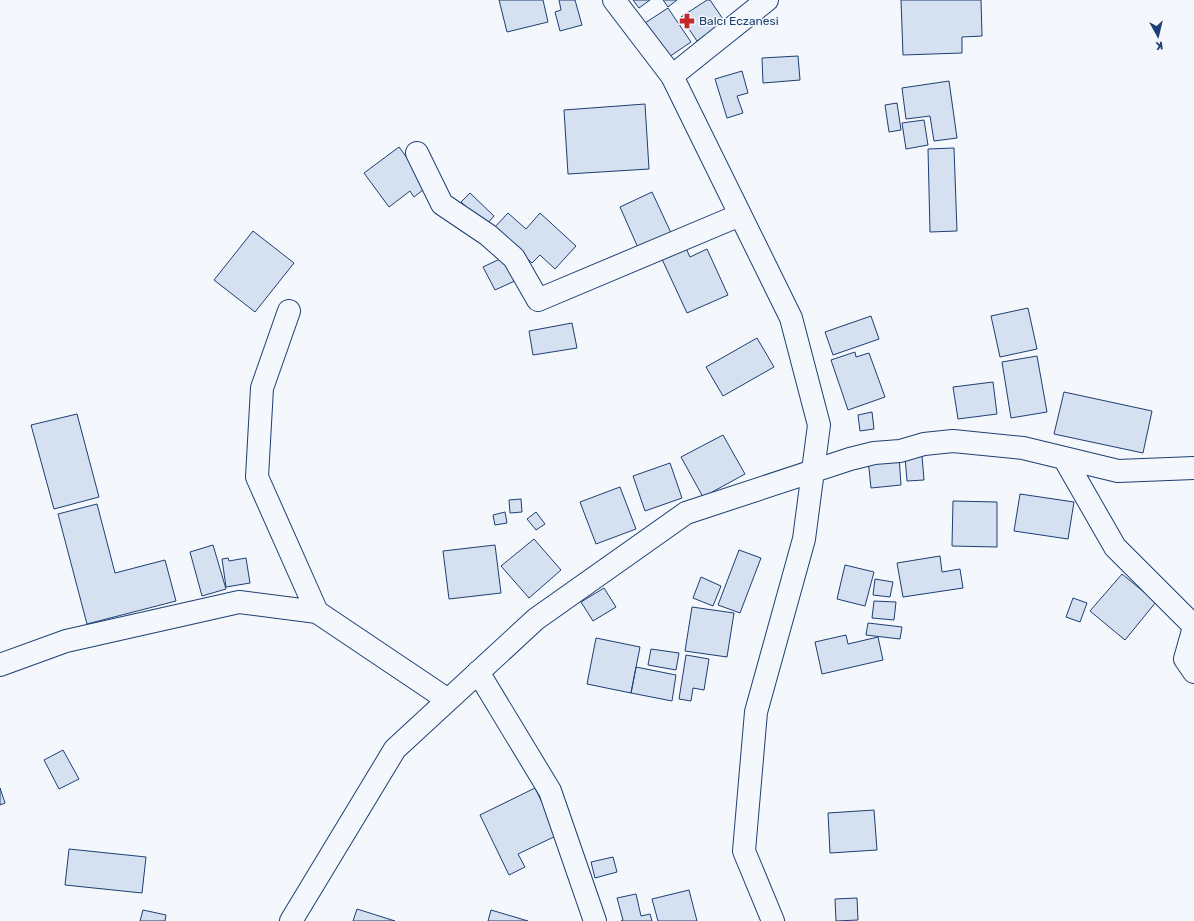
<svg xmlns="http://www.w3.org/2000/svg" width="1194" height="921" font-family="Rubik,sans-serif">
<rect width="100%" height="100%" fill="#f4f7fb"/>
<path fill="#d5e0f0" stroke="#1d3f73" d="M 499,0 L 543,0 L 548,22 L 507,32 Z
M 559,0 L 575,0 L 582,25 L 560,31 L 555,12 L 561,10 Z
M 633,0 L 650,0 L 639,8 Z
M 663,0 L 677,0 L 668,7 Z
M 707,0 L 710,0 L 725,22 L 697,41 L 681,17 Z
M 901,0 L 981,0 L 982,36 L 962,37 L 962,53 L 903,55 Z
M 668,8 L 691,42 L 669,57 L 645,23 Z
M 798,56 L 800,80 L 763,83 L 762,58 Z
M 742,71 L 748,93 L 737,96 L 743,113 L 727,118 L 715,79 Z
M 949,81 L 957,138 L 934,141 L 930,116 L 906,119 L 902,88 Z
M 897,103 L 901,130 L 889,132 L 885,105 Z
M 645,104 L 649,169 L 568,174 L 564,110 Z
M 924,120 L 928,145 L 906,149 L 902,123 Z
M 399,147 L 428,186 L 414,197 L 410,191 L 389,207 L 364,173 Z
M 954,148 L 957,231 L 930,232 L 928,149 Z
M 652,192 L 672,235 L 639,250 L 620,207 Z
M 470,193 L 494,216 L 486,225 L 461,202 Z
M 508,213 L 526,229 L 540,213 L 576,246 L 555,269 L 540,255 L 532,263 L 494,228 Z
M 253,231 L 294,263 L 255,312 L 214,280 Z
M 685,246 L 690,257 L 707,249 L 728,295 L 687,313 L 661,257 Z
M 506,256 L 517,280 L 495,290 L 483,267 Z
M 1028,308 L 1037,349 L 1000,357 L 991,316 Z
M 871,316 L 879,339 L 833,355 L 825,332 Z
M 572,323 L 577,348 L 533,355 L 529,331 Z
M 757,338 L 774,367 L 723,396 L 706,367 Z
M 855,352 L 856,357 L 869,353 L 885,397 L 848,410 L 831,360 Z
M 1037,356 L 1047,412 L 1011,418 L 1002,362 Z
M 993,382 L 997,414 L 958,419 L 953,387 Z
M 1064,392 L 1152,411 L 1143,453 L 1054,434 Z
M 872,412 L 874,429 L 860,431 L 858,415 Z
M 77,414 L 99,497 L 54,509 L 31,425 Z
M 723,435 L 745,474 L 703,497 L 681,457 Z
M 899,456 L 901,485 L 871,488 L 868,459 Z
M 922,456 L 924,480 L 907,481 L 905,457 Z
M 670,463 L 682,498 L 645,511 L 633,476 Z
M 620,487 L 636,529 L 596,544 L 580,502 Z
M 1020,494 L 1074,502 L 1068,539 L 1014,531 Z
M 521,499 L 522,512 L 510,513 L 509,500 Z
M 953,501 L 997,502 L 997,547 L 952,546 Z
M 97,504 L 115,573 L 165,560 L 176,601 L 87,624 L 58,514 Z
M 505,512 L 507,523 L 495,525 L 493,515 Z
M 536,512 L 545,524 L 536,530 L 527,519 Z
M 534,539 L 561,570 L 529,598 L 501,566 Z
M 213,545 L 226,589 L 202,596 L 190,552 Z
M 495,545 L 501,593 L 449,599 L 443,551 Z
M 739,550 L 761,558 L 740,613 L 718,605 Z
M 940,556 L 942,572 L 960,569 L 963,588 L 903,597 L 897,563 Z
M 228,558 L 229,561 L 246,558 L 250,583 L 226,587 L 222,559 Z
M 845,565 L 874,572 L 865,606 L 837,599 Z
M 1122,574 L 1156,602 L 1125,640 L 1090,611 Z
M 701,577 L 721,586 L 713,606 L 693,598 Z
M 875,579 L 893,582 L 890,597 L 873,595 Z
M 604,588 L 616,607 L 593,621 L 581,602 Z
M 1073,598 L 1087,603 L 1080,622 L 1066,617 Z
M 874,601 L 896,602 L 894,620 L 872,618 Z
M 692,607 L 734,613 L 727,657 L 685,651 Z
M 868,623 L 902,627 L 900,639 L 866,635 Z
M 846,635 L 848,644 L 878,637 L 883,660 L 822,674 L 815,642 Z
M 596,638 L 640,647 L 631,693 L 587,684 Z
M 651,649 L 679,653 L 676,670 L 648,665 Z
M 686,655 L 709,659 L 704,690 L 693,688 L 691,701 L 679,699 Z
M 636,667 L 676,675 L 672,701 L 631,693 Z
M 63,750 L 79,779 L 59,789 L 44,760 Z
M 0,788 L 5,803 L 0,805 Z
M 535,788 L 558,835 L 518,854 L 525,867 L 509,875 L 480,815 Z
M 874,810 L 877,850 L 830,853 L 828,813 Z
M 69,849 L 146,857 L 142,893 L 65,885 Z
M 613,857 L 617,872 L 595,878 L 591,862 Z
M 689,890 L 697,921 L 658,921 L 652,899 Z
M 636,894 L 641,916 L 650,914 L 652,921 L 621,921 L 623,920 L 617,898 Z
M 857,898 L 858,920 L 836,921 L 835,899 Z
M 357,909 L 395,921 L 353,921 Z
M 143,910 L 166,915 L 165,921 L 140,921 Z
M 491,910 L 528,921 L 488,921 Z"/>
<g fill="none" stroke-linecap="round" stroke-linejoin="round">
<g stroke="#1d3f73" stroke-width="24">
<path id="minor" d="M 672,76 L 767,0
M 417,153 L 442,204 L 488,235 L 514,258 L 538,300 L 740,215
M 289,311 L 262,388 L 257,477 L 317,612 L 448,700
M 1064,458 L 1115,547 L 1194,626
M 1194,627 L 1185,659 L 1194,672
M 0,665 L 66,641 L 239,602 L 317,612
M 478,672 L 550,791 L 595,921
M 291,921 L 395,749 L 536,619 L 686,513 L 850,459 L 874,453 L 900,451 L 924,444 L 953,441 L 1023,448 L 1118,471 L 1194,468"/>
</g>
<g stroke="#1d3f73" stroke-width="24">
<path id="major" d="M 614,0 L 672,76 L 791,318 L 819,425 L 804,539 L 756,712 L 744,851 L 773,921"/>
</g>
<use href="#minor" stroke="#f4f7fb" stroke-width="22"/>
<use href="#major" stroke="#f4f7fb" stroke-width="22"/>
</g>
<defs>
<g id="pharmacy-bare" transform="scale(1.2)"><path d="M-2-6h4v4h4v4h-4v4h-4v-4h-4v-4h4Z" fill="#c62828" stroke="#f4f7fb" stroke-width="2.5" paint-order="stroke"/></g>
</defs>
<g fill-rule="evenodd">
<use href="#pharmacy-bare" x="687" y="21"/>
</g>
<g text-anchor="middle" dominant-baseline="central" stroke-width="3" stroke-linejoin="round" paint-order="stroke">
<g font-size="12" fill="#1d3f73" stroke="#f4f7fb" text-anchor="start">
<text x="699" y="21">Balcı Eczanesi</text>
</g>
</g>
<g transform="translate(1158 36) rotate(172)" stroke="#f4f7fb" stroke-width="3" paint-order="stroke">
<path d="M0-3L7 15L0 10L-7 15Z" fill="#1d3f73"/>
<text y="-6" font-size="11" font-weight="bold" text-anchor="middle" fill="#1d3f73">K</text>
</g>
</svg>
